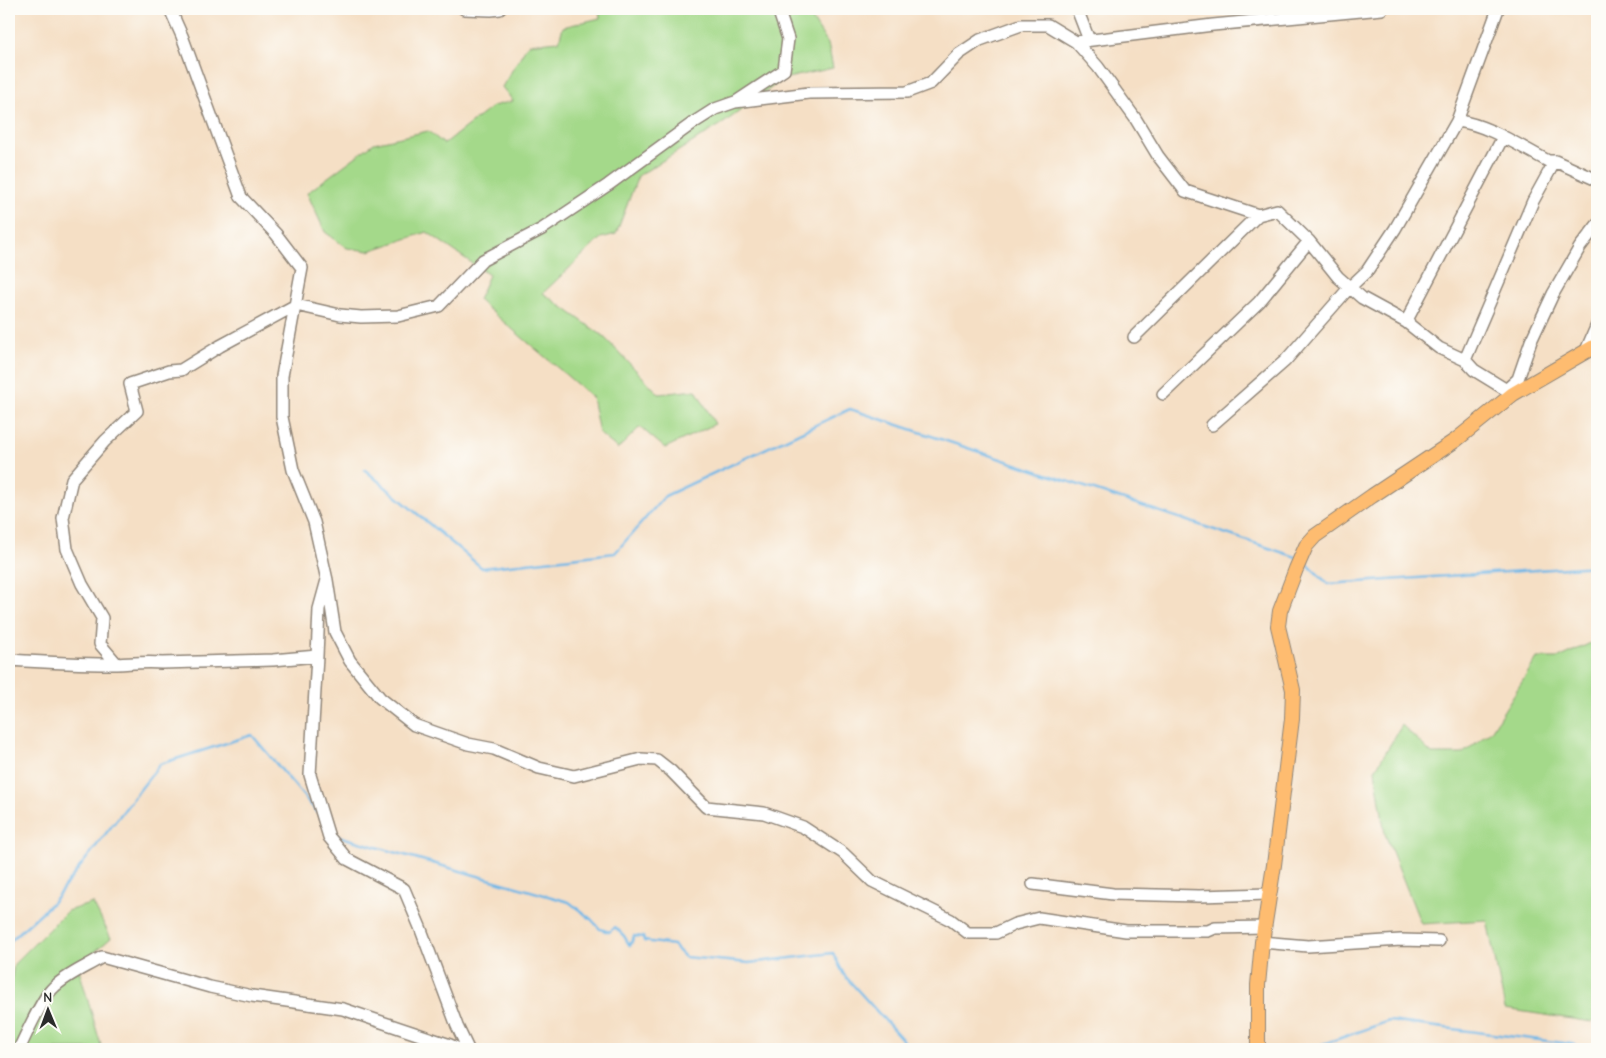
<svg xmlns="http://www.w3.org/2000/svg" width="1606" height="1058" font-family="'Comic Neue',sans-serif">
<rect width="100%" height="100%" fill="#fdfcf7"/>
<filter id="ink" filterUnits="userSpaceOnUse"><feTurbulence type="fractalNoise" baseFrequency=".02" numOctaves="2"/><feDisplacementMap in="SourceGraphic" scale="10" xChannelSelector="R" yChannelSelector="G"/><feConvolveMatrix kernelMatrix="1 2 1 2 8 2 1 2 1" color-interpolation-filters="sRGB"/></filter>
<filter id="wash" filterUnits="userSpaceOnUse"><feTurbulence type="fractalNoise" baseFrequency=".0096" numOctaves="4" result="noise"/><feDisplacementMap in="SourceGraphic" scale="20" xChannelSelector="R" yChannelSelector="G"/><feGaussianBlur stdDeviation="1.12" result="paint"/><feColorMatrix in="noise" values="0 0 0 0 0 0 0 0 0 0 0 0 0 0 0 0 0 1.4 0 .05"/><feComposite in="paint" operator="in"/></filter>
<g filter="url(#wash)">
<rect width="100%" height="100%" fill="#f5dfc5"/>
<path fill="#a4d98a" stroke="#68825a" d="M 599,9 L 788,9 L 793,17 L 807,11 L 828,44 L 833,68 L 783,79 L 725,122 L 638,176 L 616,234 L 601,238 L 543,293 L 603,336 L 659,394 L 696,390 L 715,424 L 665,448 L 640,427 L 618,449 L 599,433 L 592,397 L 478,300 L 489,275 L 427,232 L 369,251 L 347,248 L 325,232 L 307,193 L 374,143 L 428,131 L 444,144 L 493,106 L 513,101 L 502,87 L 528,44 L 559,41 L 563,27 L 600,18 Z
M 1597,640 L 1597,1020 L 1592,1022 L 1505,1009 L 1487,920 L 1421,924 L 1385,834 L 1375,770 L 1402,725 L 1432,754 L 1462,754 L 1491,731 L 1537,658 L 1559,658 Z
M 93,903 L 111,938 L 78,966 L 102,1049 L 9,1049 L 9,999 L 14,964 L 67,911 Z"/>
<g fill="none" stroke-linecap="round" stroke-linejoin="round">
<path stroke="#6fb7e7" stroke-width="2.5" d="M 365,470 L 482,568 L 615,553 L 665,496 L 850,409 L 1296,557
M 1305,562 L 1328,584 L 1597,566
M 332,829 L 338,836 L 569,902 L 591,919 L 600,929 L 609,932 L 615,927 L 624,936 L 630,946 L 634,936 L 643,937 L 644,941 L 673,945 L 685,957 L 749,963 L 833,953 L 844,975 L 911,1049
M 9,942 L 51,904 L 160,764 L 252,735 L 317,812
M 1309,1049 L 1389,1021 L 1572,1044 L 1589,1049"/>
</g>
</g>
<g filter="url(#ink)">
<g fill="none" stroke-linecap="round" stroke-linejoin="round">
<g stroke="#908578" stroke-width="14">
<path id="minor" d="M 464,9 L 491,10 L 500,9
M 1077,9 L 1089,40
M 1076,42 L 1213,25 L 1382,9
M 737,101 L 784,70 L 788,39 L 778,9
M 1457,121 L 1498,9
M 1406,322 L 1503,137
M 1134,337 L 1258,215 L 1277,210 L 1309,241 L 1338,277 L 1362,298 L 1406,322 L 1439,348 L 1465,360 L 1474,370 L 1513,394
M 1585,353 L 1597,325
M 1465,360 L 1533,201 L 1555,161
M 1506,390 L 1518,379 L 1531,341 L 1553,294 L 1580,247 L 1597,225
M 1163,394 L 1259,302 L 1309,241
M 1212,425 L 1285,361 L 1349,288 L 1367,271 L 1395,229 L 1457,121 C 1487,124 1521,147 1548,161 L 1555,161 L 1597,180
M 327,580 L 335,632 L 350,661 L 380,698 L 414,725 L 468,744 L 494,749 L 539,768 L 574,776 L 641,759 L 657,760 L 671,771 L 706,807 L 764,813 L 803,827 L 843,853 L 872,881 L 951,920 L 968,933 L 996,933 L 1015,924 L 1039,918 L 1126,931 L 1208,931 L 1215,928 L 1265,927
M 317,656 L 310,775 L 329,837 L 347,859 L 404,889 L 420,927 L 457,1026 L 468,1049
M 9,660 C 42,662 75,664 109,664 C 127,664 144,661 162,663 L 273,660 L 317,656 L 319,609 L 327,580 L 314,522 L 293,470 L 282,417 L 282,376 L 302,268 L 276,234 L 241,197 L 182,36 L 170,9
M 117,664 L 100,644 L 102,618 L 82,584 L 67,549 L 63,518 L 72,479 L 105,441 L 137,411 L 130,384 L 169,371 L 181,370 L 220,346 L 296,305 L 340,315 L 361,317 L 398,316 L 439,306 L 483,260 L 542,229 L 608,185 L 693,123 L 715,109 L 735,102 L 809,93 L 907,92 L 931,83 L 959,54 L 980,40 L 1021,25 L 1048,25 L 1076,42 L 1098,67 L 1135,118 L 1158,156 L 1185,191 L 1258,215
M 1033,884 L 1113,894 L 1199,896 L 1269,894
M 1262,942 L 1308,946 L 1401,940 L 1439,941
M 19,1049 C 26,1035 42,998 53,988 C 66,975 86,967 102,957 L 210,987 L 252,996 L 343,1009 L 450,1045 L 459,1049"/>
</g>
<g stroke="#908578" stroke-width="16">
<path id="major" d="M 1258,1049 L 1258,985 L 1262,942 L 1274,865 L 1292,719 L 1293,690 L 1278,626 L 1280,611 L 1296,569 L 1306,546 L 1315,536 L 1372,496 L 1456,440 L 1513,394 L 1597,345"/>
</g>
<use href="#minor" stroke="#fff" stroke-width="11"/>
<use href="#major" stroke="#febc70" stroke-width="14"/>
</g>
</g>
<rect width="1606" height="1058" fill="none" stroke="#fdfcf7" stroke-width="30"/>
<g transform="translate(48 1010) rotate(359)" stroke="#fdfcf7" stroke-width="4" paint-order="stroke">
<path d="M0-4L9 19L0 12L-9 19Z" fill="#2b2b2b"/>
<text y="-8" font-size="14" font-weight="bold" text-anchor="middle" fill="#2b2b2b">N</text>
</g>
</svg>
